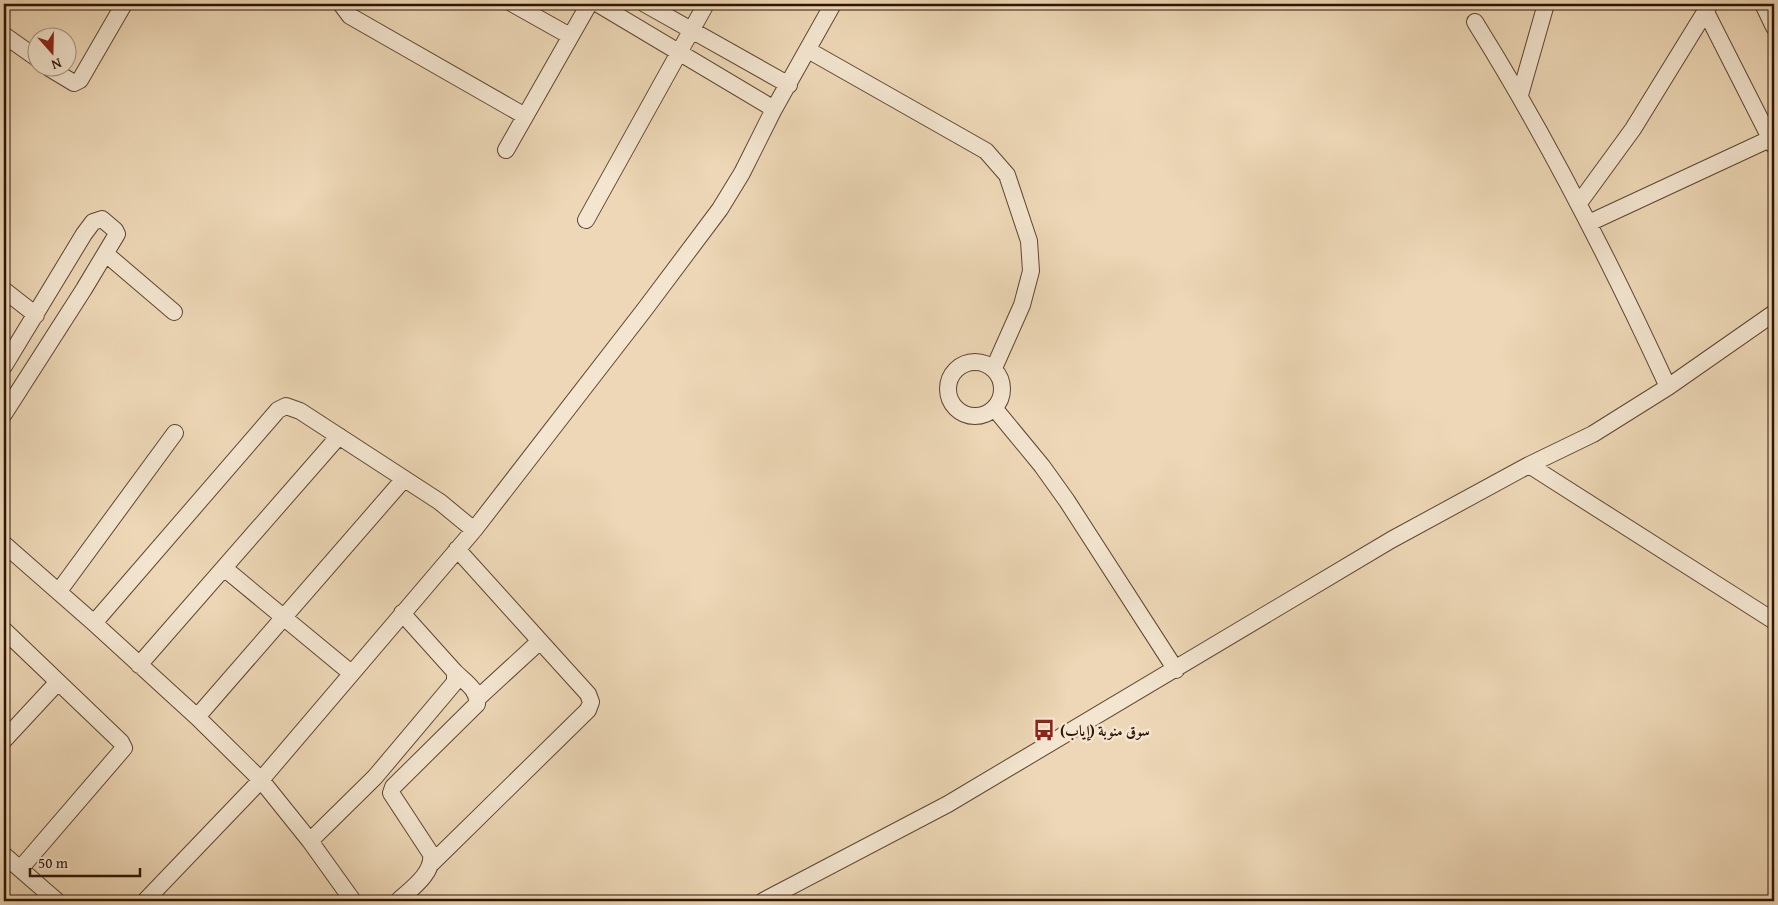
<svg xmlns="http://www.w3.org/2000/svg" width="1778" height="905" font-family="'Gentium Book Plus',Amiri,serif">
<rect width="100%" height="100%" fill="#edd7b6"/>
<filter id="stains"><feTurbulence type="fractalNoise" baseFrequency=".004" numOctaves="4"/><feColorMatrix values="0 0 0 0 .2 0 0 0 0 .09 0 0 0 0 .02 0 0 0 .5 -.17"/></filter>
<radialGradient id="worn" r=".72"><stop offset=".6" stop-color="#630" stop-opacity="0"/><stop offset="1" stop-color="#630" stop-opacity=".3"/></radialGradient>
<g fill="none" stroke-linecap="round" stroke-linejoin="round">
<g stroke="#5e4530" stroke-width="18">
<path id="minor" d="M 341,4 L 350,16 L 525,116
M 513,4 L 570,36
M 598,4 L 774,109
M 645,4 L 789,85
M 1763,4 L 1774,27
M 1706,12 L 1774,146
M 1475,22 C 1548,139 1610,261 1668,387
M 4,35 L 38,59
M 808,50 L 986,151 L 1007,175 L 1029,241 L 1031,271 L 1022,305 L 994,368
M 49,68 L 74,83 L 80,80 L 124,4
M 1520,95 L 1546,4
M 506,150 L 589,4
M 1579,203 L 1633,129 L 1710,4
M 586,220 L 706,4
M 1589,223 L 1774,137
M 106,254 L 174,312
M 4,290 L 36,315
M948 389a27 27 0 1 1 54 0a27 27 0 1 1-54 0Z
M 4,366 L 84,234 L 93,222 L 102,219 L 115,230 L 117,234 L 84,289 L 4,414
M 995,409 L 1042,466 L 1067,501 L 1176,670
M 1529,465 L 1774,621
M 4,544 L 94,623 L 197,717 L 261,780 L 310,841 L 353,901
M 457,549 L 540,641 L 478,698
M 224,568 L 351,673
M 59,591 L 175,433
M 94,623 L 278,410 L 286,406 L 300,411 L 440,502 L 474,530
M 4,630 L 121,742 L 124,748 L 20,869
M 139,665 L 339,436
M 197,717 L 404,479
M 4,740 L 57,683
M 310,841 L 375,777 L 455,682 L 455,672 L 402,613
M 4,855 L 57,901
M 432,863 L 588,710 L 591,702 L 588,694 L 540,641
M 145,901 L 261,780 L 474,530 L 645,309 L 720,209 L 742,173 L 774,109 L 833,4
M 398,901 C 411,889 434,873 431,854 L 391,793 L 393,787 L 477,704 C 479,690 464,681 455,672
M 763,901 L 948,804 L 1391,540 L 1529,465 L 1593,434 L 1668,387 L 1774,313"/>
</g>
<use href="#minor" stroke="#f3e5d0" stroke-width="16"/>
</g>
<defs>
<g id="bus-bare" transform="scale(1.725)"><path d="M-5-6H5V4H4V6H2V4H-2V6H-4V4H-5ZM-3.5-4V0h7V-4ZM-3.5 1.2v1.5H-2V1.2ZM2 1.2v1.5H3.5V1.2Z" fill="#8f2418" stroke="#f3e5d0" stroke-width="2.5" paint-order="stroke"/></g>
</defs>
<g fill-rule="evenodd">
<use href="#bus-bare" x="1044" y="730"/>
</g>
<g text-anchor="middle" dominant-baseline="central" stroke-width="5" stroke-linejoin="round" paint-order="stroke">
<g font-size="15" font-weight="bold" fill="#2e1403" stroke="#f3e5d0" text-anchor="start">
<text x="1060" y="730">سوق منوبة (إياب)</text>
</g>
</g>
<rect width="1778" height="905" fill="none" stroke="#edd7b6" stroke-width="20"/>
<rect x="5" y="5" width="1768" height="895" fill="none" stroke="#2e1403" stroke-width="2.5"/>
<rect x="10" y="10" width="1758" height="885" fill="none" stroke="#2e1403"/>
<g transform="translate(52 52) rotate(160)"><circle r="24" fill="#f3e5d0" stroke="#a4917e"/>
<path d="M0-4L9 19L0 12L-9 19Z" fill="#8f2418"/>
<text y="-8" font-size="14" font-weight="bold" text-anchor="middle" fill="#2e1403">N</text>
</g>
<path d="M30 868v8h110v-8" fill="none" stroke="#2e1403" stroke-width="2.5"/>
<text x="38" y="868" font-size="15" fill="#2e1403" stroke="#f3e5d0" stroke-width="4" paint-order="stroke">50 m</text>
<rect width="100%" height="100%" filter="url(#stains)"/>
<rect width="100%" height="100%" fill="url(#worn)"/>
</svg>
